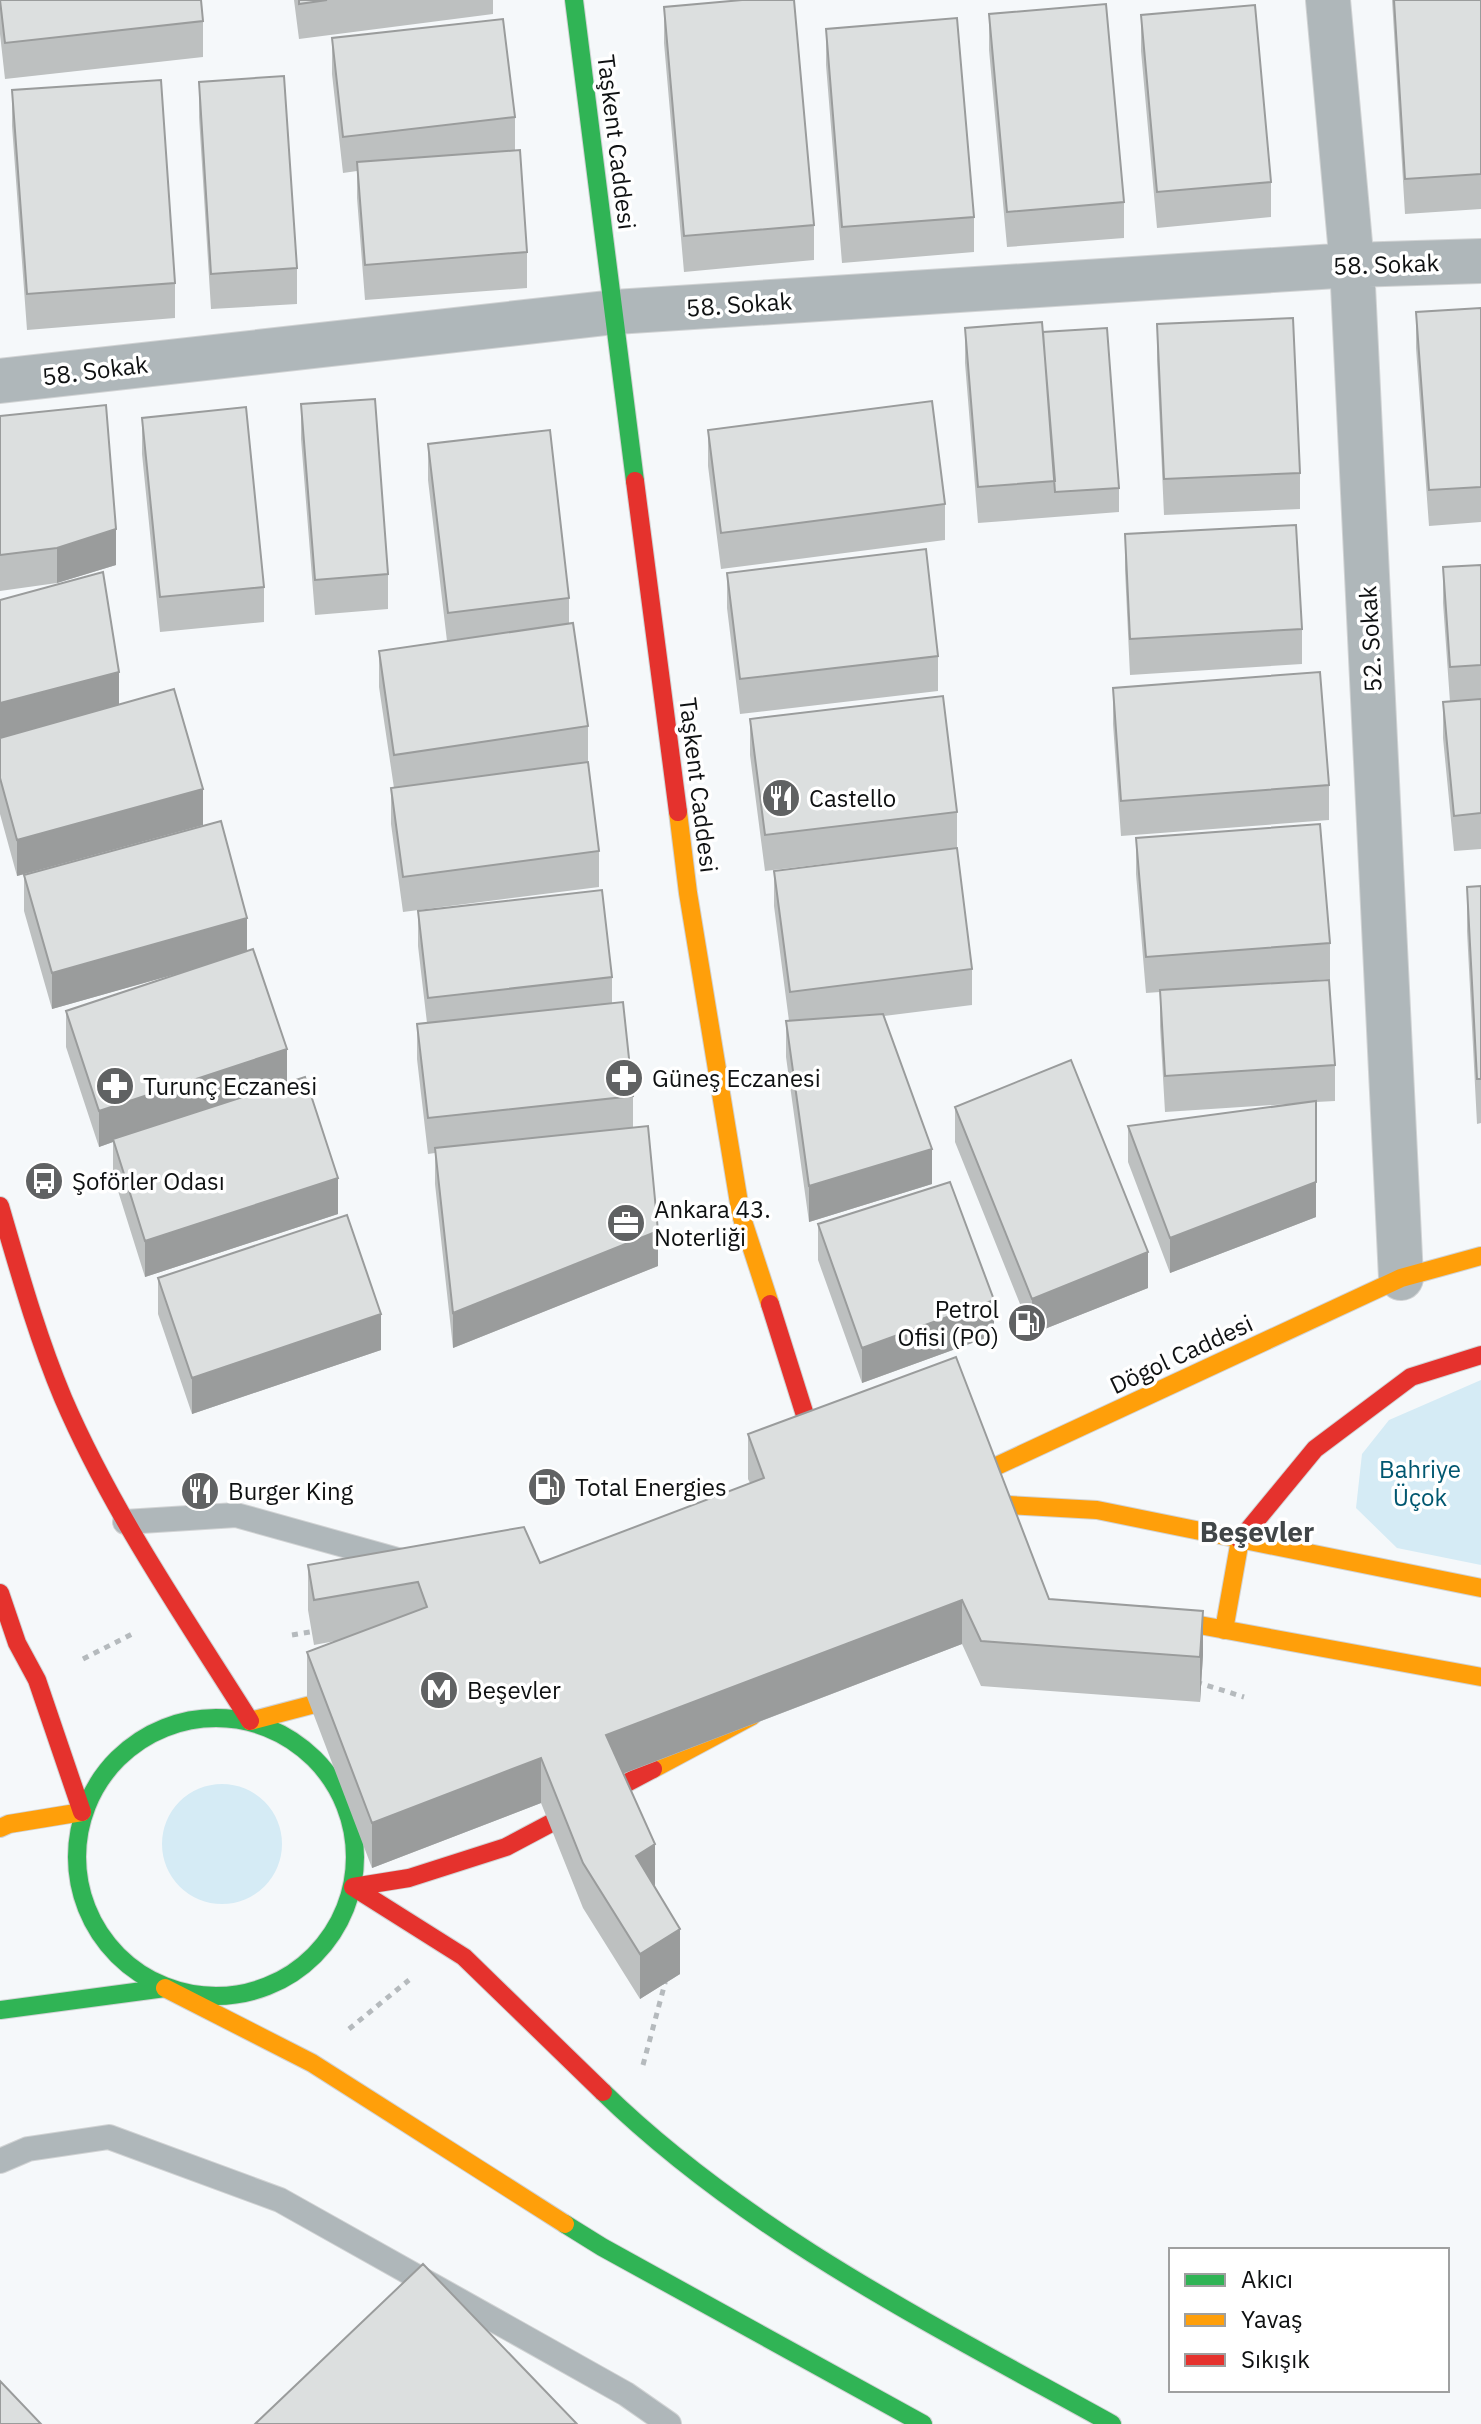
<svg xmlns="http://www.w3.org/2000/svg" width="1481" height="2424" font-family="'IBM Plex Sans',sans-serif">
<rect width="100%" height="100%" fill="#f5f8fa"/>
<path fill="#d5ebf5" d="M 1481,1380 L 1481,1565 L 1397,1548 L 1356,1508 L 1362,1454 L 1389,1420 Z
M162 1844a60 60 0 1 1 120 0a60 60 0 1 1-120 0Z"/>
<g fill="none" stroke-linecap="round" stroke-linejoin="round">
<g stroke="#d1d3d4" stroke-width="26">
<path id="lane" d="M 125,1522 L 236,1515 L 405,1562
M 0,2161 L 28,2149 L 109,2137 L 280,2200 L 626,2394 L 669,2424"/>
</g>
<g stroke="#d1d3d4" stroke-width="46">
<path id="street" d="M 1328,0 L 1352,265 L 1401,1278
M 0,381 L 615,312 L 1352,265 L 1481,261"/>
</g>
<g stroke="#d1d3d4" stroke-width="20">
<path id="fast" d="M 574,0 L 635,481
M77 1857a139 139 0 1 1 278 0a139 139 0 1 1-278 0Z
M 0,2010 L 165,1988
M 603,2092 C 749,2234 935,2326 1112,2424
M 565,2224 L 602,2247 L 923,2424"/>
</g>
<g stroke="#d1d3d4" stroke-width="20">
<path id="slow" d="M 678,812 L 688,893 L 741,1215 L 770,1304
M 945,1490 L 1401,1278 L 1481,1256
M 954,1502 L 1097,1510 L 1481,1588
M 1145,1615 L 1481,1677
M 1224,1630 L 1240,1540
M 250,1721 L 368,1690
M 653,1769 L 752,1716
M 0,1828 L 9,1824 L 82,1812
M 165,1988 L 312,2063 L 565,2224"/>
</g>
<g stroke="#d1d3d4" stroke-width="20">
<path id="jam" d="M 635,481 L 678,812
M 0,1206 C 19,1271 37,1336 63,1398 C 112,1512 184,1616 250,1721
M 770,1304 L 810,1431 L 802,1471
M 1240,1540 L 1315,1449 L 1411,1377 L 1481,1355
M 0,1593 L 17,1643 L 37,1680 L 82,1812
M 353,1887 L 464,1957 L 603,2092
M 353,1887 L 409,1878 L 506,1847 L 653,1769"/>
</g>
<path stroke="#b5babd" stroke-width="5" stroke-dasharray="6 6" stroke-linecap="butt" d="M 292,1635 L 315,1631
M 83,1659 L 136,1632
M 1196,1682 L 1244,1697
M 349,2029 L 409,1980
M 643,2065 L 665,1983 L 661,1979"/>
<use href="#lane" stroke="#afb7ba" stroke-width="24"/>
<use href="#street" stroke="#afb7ba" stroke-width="44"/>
<use href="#fast" stroke="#30b455" stroke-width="18"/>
<use href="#slow" stroke="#ff9f0a" stroke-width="18"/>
<use href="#jam" stroke="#e5322d" stroke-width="18"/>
</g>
<path fill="#bdc0c0" d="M 0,0 L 203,21 L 203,57 L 5,79 L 0,34 Z
M 294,0 L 493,0 L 493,14 L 299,39 Z
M 1392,0 L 1481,0 L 1481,209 L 1405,214 Z
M 664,7 L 814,225 L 814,260 L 684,272 L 664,43 Z
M 989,14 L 1124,202 L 1124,238 L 1007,247 L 989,50 Z
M 1141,15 L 1271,182 L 1271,217 L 1157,228 L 1141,51 Z
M 826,29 L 974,217 L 974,252 L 842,263 L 826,65 Z
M 332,38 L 515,117 L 515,151 L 527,252 L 527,288 L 365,300 L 357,198 L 357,171 L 343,173 L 332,74 Z
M 199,82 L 297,268 L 297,304 L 211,309 L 199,117 Z
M 12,90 L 175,283 L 175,318 L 27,330 L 12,126 Z
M 1481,308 L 1481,522 L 1429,526 L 1416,348 L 1416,312 Z
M 1157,324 L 1300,473 L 1300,509 L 1164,515 L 1157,360 Z
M 965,328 L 1043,332 L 1119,488 L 1119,512 L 978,523 L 965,363 Z
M 301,404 L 388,574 L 388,609 L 315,615 L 301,439 Z
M 0,416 L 116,565 L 57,583 L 0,591 Z
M 142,418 L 264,587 L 264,622 L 160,632 L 142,454 Z
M 708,430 L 945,504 L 945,540 L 721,569 L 708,466 Z
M 428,444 L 569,598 L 569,624 L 588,726 L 588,762 L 599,851 L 599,887 L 403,912 L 391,824 L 391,788 L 394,788 L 379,687 L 379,651 L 447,641 L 428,480 Z
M 1125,534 L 1302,629 L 1302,664 L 1130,675 L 1125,570 Z
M 1481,565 L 1481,849 L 1454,851 L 1443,738 L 1443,702 L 1450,702 L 1443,603 L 1443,567 Z
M 727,573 L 938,656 L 938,691 L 740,714 L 727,608 Z
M 0,600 L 119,704 L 203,825 L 17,876 L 0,814 Z
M 1113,688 L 1329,785 L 1329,820 L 1121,836 L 1113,724 Z
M 750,719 L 957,812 L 957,848 L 765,871 L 750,755 Z
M 1136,838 L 1330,943 L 1330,979 L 1258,984 L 1335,1065 L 1335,1101 L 1316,1102 L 1316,1217 L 1170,1273 L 1128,1162 L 1128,1126 L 1305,1103 L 1165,1112 L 1160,1026 L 1160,992 L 1146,993 L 1136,874 Z
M 774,871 L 972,969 L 972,1005 L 884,1016 L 932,1184 L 809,1222 L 786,1057 L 786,1021 L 789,1021 L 774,906 Z
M 24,875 L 247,950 L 287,1083 L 338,1214 L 145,1277 L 113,1175 L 113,1142 L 99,1147 L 66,1047 L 66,1011 L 182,972 L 52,1009 L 24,911 Z
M 1481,886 L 1481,1123 L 1477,1124 L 1467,931 L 1467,887 Z
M 418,911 L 612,977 L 612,1003 L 633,1096 L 633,1127 L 658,1266 L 453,1348 L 435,1184 L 435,1153 L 428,1154 L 417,1059 L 417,1024 L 427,1023 L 418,946 Z
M 955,1107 L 1148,1288 L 1032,1334 L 955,1142 Z
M 818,1224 L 994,1335 L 862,1383 L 818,1260 Z
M 158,1278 L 381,1350 L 192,1414 L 158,1314 Z
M 748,1434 L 1049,1599 L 1203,1655 L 1200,1702 L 981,1686 L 962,1644 L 623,1774 L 680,1974 L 640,1999 L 583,1908 L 541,1803 L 372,1868 L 307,1697 L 307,1652 L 335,1641 L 314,1645 L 308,1610 L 308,1565 L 540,1563 L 750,1483 L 748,1479 Z"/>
<path fill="#9a9c9c" d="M 116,529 L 116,565 L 57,583 L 57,548 Z
M 119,672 L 119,708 L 0,738 L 0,703 Z
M 203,789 L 203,825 L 17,876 L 17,840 Z
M 247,918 L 247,954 L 52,1009 L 52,973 Z
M 287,1049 L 287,1085 L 113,1139 L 113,1142 L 99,1147 L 99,1111 Z
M 932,1149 L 932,1184 L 809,1222 L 809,1186 Z
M 338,1178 L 338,1214 L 145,1277 L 145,1241 Z
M 1316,1182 L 1316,1217 L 1170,1273 L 1170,1238 Z
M 658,1231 L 658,1266 L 453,1348 L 453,1313 Z
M 1148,1252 L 1148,1288 L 1032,1334 L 1032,1299 Z
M 994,1300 L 994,1335 L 862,1383 L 862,1348 Z
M 381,1314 L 381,1350 L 192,1414 L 192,1378 Z
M 962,1600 L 962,1644 L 606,1780 L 606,1735 Z
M 1203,1611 L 1203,1655 L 1200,1702 L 1200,1657 Z
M 541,1758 L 541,1803 L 372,1868 L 372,1823 Z
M 655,1844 L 655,1889 L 636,1856 Z
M 680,1929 L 680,1974 L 640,1999 L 640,1954 Z"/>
<path fill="#dcdfdf" stroke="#9a9c9c" stroke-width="2" d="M 0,0 L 201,0 L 203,21 L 5,43 Z
M 299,0 L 327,0 L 299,4 Z
M 742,0 L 794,0 L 814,225 L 684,236 L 664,7 Z
M 1394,0 L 1481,0 L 1481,174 L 1405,179 Z
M 1106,4 L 1124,202 L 1007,212 L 989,14 Z
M 1255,5 L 1271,182 L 1157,192 L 1141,15 Z
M 957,18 L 974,217 L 842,227 L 826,29 Z
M 503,19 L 515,117 L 343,137 L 332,38 Z
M 284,76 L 297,268 L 211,274 L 199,82 Z
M 161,80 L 175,283 L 27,294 L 12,90 Z
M 520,150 L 527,252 L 365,265 L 357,162 Z
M 1481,308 L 1481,487 L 1429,490 L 1416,312 Z
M 1293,318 L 1300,473 L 1164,479 L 1157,324 Z
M 1042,322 L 1055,481 L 978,487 L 965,328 Z
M 1107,328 L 1119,488 L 1055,492 L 1043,332 Z
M 375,399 L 388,574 L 315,580 L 301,404 Z
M 932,401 L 945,504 L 721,533 L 708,430 Z
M 106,405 L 116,529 L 57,548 L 0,555 L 0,416 Z
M 246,407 L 264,587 L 160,597 L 142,418 Z
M 550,430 L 569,598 L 448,613 L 428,444 Z
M 1296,525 L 1302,629 L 1130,639 L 1125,534 Z
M 926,549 L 938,656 L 740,679 L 727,573 Z
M 1481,565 L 1481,665 L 1450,667 L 1443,567 Z
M 103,572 L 119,672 L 0,703 L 0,600 Z
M 573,623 L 588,726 L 394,755 L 379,651 Z
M 1320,672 L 1329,785 L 1121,801 L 1113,688 Z
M 174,689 L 203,789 L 17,840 L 0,778 L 0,738 Z
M 943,696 L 957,812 L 765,835 L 750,719 Z
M 1481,699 L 1481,813 L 1454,816 L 1443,702 Z
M 588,762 L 599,851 L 403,877 L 391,788 Z
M 221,821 L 247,918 L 52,973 L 24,875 Z
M 1320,824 L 1330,943 L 1146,957 L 1136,838 Z
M 957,848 L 972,969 L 790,992 L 774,871 Z
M 1481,886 L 1481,1079 L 1477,1079 L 1467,887 Z
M 602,890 L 612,977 L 428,998 L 418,911 Z
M 253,949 L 287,1049 L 99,1111 L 66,1011 Z
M 1329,980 L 1335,1065 L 1165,1076 L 1160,990 Z
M 623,1002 L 633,1096 L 428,1118 L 417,1024 Z
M 883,1014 L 932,1149 L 809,1186 L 786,1021 Z
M 1071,1060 L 1148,1252 L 1032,1299 L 955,1107 Z
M 305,1077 L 338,1178 L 145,1241 L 113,1139 Z
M 1316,1101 L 1316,1182 L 1170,1238 L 1128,1126 Z
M 648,1126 L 658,1231 L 453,1313 L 435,1148 Z
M 950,1182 L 994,1300 L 862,1348 L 818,1224 Z
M 347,1215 L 381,1314 L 192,1378 L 158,1278 Z
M 956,1357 L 1049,1599 L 1203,1611 L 1200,1657 L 981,1641 L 962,1600 L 606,1735 L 655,1844 L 636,1856 L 680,1929 L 640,1954 L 583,1863 L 541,1758 L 372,1823 L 307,1652 L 427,1607 L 418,1582 L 314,1600 L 308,1565 L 524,1527 L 540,1563 L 764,1478 L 748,1434 Z
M 423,2264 L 577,2424 L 255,2424 Z
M 0,2381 L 41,2424 L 0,2424 Z"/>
<defs>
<g id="restaurant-disc" transform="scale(2)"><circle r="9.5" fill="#606263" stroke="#fff"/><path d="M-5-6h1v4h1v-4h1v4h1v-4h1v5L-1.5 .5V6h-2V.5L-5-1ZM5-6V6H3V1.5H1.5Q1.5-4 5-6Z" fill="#fff"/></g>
<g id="pharmacy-disc" transform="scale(2)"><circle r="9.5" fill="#606263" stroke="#fff"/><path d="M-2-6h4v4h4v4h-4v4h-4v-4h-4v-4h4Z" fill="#fff"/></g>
<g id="bus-disc" transform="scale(2)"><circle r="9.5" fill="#606263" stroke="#fff"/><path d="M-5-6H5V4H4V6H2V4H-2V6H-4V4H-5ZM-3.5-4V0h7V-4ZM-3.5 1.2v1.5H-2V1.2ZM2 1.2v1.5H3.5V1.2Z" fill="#fff"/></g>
<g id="office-disc" transform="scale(2)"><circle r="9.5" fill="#606263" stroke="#fff"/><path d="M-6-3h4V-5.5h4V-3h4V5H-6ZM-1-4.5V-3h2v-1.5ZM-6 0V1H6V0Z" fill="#fff"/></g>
<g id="fuel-disc" transform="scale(2)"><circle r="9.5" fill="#606263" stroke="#fff"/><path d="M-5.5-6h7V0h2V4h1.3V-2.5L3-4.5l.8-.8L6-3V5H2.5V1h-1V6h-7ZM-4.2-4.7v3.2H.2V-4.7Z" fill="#fff"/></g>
<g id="metro-disc" transform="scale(2)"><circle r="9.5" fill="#606263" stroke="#fff"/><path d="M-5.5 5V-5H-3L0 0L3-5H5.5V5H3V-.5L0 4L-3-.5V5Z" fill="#fff"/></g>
</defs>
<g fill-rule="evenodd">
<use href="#restaurant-disc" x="781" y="798"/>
<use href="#pharmacy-disc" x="624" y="1078"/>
<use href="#pharmacy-disc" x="115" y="1086"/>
<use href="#bus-disc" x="44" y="1181"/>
<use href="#office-disc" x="626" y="1223"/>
<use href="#fuel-disc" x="1027" y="1323"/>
<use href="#fuel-disc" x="547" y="1487"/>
<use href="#restaurant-disc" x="200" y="1491"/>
<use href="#metro-disc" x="439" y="1690"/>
</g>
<g text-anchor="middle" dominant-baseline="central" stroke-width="7" stroke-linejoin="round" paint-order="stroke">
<g font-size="24" fill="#0f1112" stroke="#fff">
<text transform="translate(617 142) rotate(83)">Taşkent Caddesi</text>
<text transform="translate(1386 264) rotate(-2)">58. Sokak</text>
<text transform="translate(739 304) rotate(-4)">58. Sokak</text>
<text transform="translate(95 370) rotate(-7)">58. Sokak</text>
<text transform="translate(1370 639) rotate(-93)">52. Sokak</text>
<text transform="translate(699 785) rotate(83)">Taşkent Caddesi</text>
<text transform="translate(1181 1354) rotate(-25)">Dögol Caddesi</text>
</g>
<g font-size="24" fill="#0f1112" stroke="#fff" text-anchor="start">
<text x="809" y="798">Castello</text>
<text x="652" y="1078">Güneş Eczanesi</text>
<text x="143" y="1086">Turunç Eczanesi</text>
<text x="72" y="1181">Şoförler Odası</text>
<text x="654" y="1209">Ankara 43.<tspan x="654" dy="28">Noterliği</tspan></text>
<text x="999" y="1309" text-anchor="end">Petrol<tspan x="999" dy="28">Ofisi (PO)</tspan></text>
<text x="575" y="1487">Total Energies</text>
<text x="228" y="1491">Burger King</text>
<text x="467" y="1690">Beşevler</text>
</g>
<g font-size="24" fill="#015770" stroke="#fff">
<text x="1420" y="1469">Bahriye<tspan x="1420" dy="28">Üçok</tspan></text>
</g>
<g font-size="28" font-weight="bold" fill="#414648" stroke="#fff">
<text x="1257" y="1531">Beşevler</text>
</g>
</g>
<rect x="1169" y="2248" width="280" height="144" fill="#ffffff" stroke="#9fa0a0" stroke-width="2"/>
<rect x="1185" y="2274" width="40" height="12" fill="#30b455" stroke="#9fa0a0" stroke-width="2"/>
<text x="1241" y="2288" font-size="24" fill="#0f1112">Akıcı</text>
<rect x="1185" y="2314" width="40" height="12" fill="#ff9f0a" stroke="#9fa0a0" stroke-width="2"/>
<text x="1241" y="2328" font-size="24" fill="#0f1112">Yavaş</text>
<rect x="1185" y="2354" width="40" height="12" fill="#e5322d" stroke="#9fa0a0" stroke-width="2"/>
<text x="1241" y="2368" font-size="24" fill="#0f1112">Sıkışık</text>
</svg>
